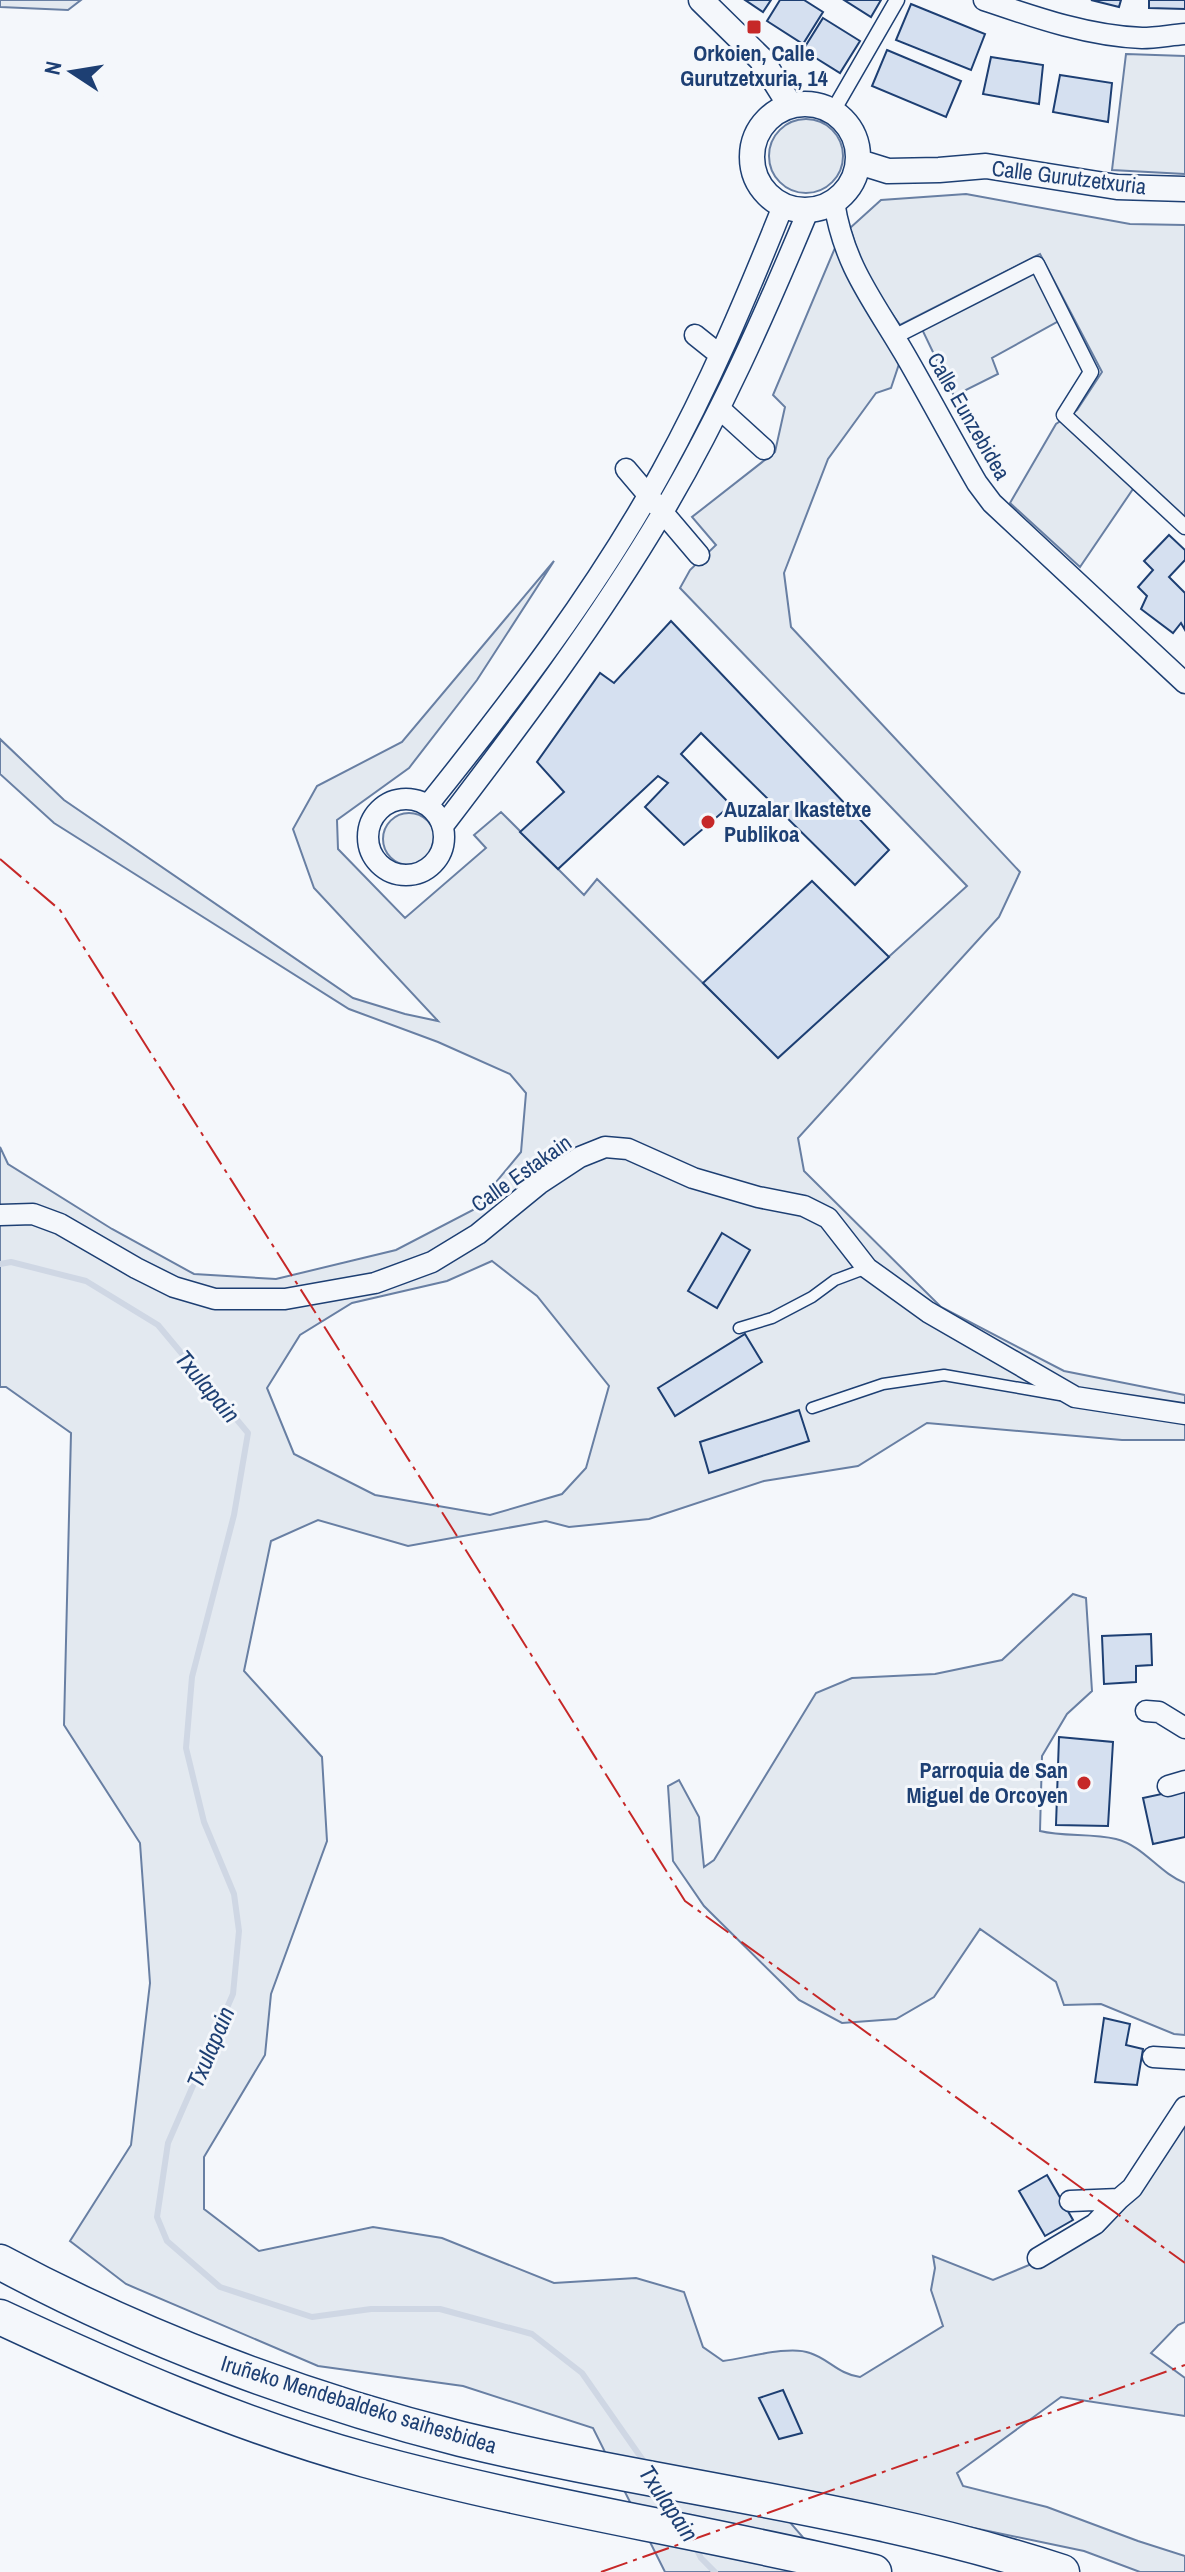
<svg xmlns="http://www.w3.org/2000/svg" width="1185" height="2572" font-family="'Archivo Narrow',sans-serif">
<rect width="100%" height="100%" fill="#f4f7fb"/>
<path fill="#e3e9f0" stroke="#687fa3" stroke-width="2" fill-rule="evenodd" d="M 0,0 L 81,0 L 68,10 L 0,7 Z
M 1126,54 L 1185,56 L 1185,174 L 1112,170 Z
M769 156a37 37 0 1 1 74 0a37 37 0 1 1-74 0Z
M 966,194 L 1130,224 L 1185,225 L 1185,534 L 1133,489 L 1080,567 L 1010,503 L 1056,424 L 1077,410 L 1102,372 L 1040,254 L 900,325 L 866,277 L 850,228 L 881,200 Z
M 840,236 L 903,352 L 891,388 L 876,393 L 828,459 L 784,573 L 791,627 L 1020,872 L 999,917 L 798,1138 L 804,1171 L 941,1307 L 1064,1371 L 1185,1395 L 1185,1440 L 1122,1440 L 927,1423 L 858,1466 L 764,1481 L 649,1519 L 569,1527 L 546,1521 L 408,1546 L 318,1520 L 271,1541 L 244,1671 L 322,1757 L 327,1841 L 271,1994 L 265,2055 L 204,2157 L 204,2209 L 259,2251 L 373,2227 L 442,2238 L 554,2283 L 636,2278 L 684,2292 L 703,2347 L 723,2361 C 747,2358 789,2345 810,2353 C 829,2359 838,2374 860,2377 L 943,2326 L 931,2290 L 935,2268 L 933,2256 L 993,2280 L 1029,2265 L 1050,2261 L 1103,2231 L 1140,2191 L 1185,2121 L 1185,2322 L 1178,2325 L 1151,2353 L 1185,2378 L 1185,2416 L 1061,2397 L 957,2473 L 963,2486 L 1047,2507 L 1138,2541 L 1185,2556 L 1185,2572 L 1140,2572 L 1084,2551 L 755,2482 L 833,2572 L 665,2572 L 593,2428 L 463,2386 L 318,2366 L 126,2284 L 70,2241 L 131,2145 L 150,1983 L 140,1843 L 64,1725 L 71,1433 L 6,1387 L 0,1387 L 0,1147 L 8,1164 L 112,1229 L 194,1274 L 276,1279 L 396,1250 L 473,1210 L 521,1152 L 526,1093 L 510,1074 L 438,1042 L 349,1009 L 54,823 L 0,774 L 0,739 L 64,800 L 353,998 L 405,1014 L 438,1021 L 314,888 L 293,829 L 317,786 L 402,742 L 554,561 L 477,680 L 409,768 L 337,820 L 338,849 L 405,918 L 486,848 L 474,835 L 501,812 L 584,895 L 597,879 L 778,1057 L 967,886 L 680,588 L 690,570 L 716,545 L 692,517 L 775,452 L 785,407 L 773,395 ZM 492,1261 L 537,1296 L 609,1386 L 586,1468 L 562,1494 L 490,1515 L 375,1495 L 294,1454 L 267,1388 L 300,1335 L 352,1303 L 447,1281 Z
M 1037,264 L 1064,318 L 992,358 L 998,374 L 954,396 L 919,323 Z
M383 839a26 26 0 1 1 52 0a26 26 0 1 1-52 0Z
M 1073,1594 L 1086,1598 L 1092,1691 L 1067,1714 L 1042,1756 L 1040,1831 C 1064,1837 1091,1833 1116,1839 C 1144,1846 1159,1873 1185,1883 L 1185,2035 L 1174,2034 L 1101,2004 L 1064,2005 L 1056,1982 L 980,1929 L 934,1997 L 896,2019 L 842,2023 L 799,2000 L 704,1906 L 673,1861 L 668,1786 L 679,1780 L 699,1817 L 704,1867 L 714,1860 L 816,1693 L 852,1678 L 935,1674 L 1002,1660 Z"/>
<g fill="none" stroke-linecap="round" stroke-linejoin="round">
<path stroke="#cfd7e4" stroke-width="6" d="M 0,1264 L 11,1262 L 86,1281 L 158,1325 L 248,1433 L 234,1515 L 192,1677 L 186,1748 L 204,1822 L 234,1894 L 239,1931 L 233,1994 L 168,2143 L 157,2217 L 167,2241 L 220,2287 L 312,2317 L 371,2309 L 440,2309 L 532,2334 L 582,2373 L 647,2466
M 664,2492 L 678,2517
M 694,2544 L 701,2558 L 715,2572"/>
</g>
<path fill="#d5e0f0" stroke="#1d3f73" stroke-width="2" d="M 745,0 L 771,0 L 763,12 Z
M 780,0 L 804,0 L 823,12 L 803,44 L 767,21 Z
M 844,0 L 881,0 L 871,17 Z
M 1091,0 L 1121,0 L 1119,7 Z
M 1149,0 L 1185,0 L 1185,9 L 1149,8 Z
M 911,4 L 985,34 L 971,70 L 896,40 Z
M 823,18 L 860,41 L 840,73 L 803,50 Z
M 887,50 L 961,81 L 946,117 L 872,86 Z
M 991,57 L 1043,65 L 1039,104 L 983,94 Z
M 1060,75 L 1112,83 L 1108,122 L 1053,112 Z
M 1169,535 L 1185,550 L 1185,560 L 1169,577 L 1185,593 L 1185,630 L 1181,623 L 1173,633 L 1141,609 L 1147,596 L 1138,587 L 1153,570 L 1144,561 Z
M 671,621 L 889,850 L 855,885 L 701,733 L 681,754 L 731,805 L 684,845 L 645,807 L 668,783 L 658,776 L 558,869 L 520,832 L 564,792 L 537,762 L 600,673 L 614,683 Z
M 812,881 L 889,957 L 778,1058 L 703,983 Z
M 722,1233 L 750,1250 L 717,1308 L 688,1291 Z
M 745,1334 L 762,1362 L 675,1416 L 658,1388 Z
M 799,1410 L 809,1441 L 709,1473 L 700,1442 Z
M 1151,1634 L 1152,1665 L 1136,1666 L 1136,1682 L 1104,1684 L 1102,1636 Z
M 1059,1737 L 1113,1742 L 1108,1826 L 1056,1825 Z
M 1185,1789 L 1185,1837 L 1153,1844 L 1143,1798 Z
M 1104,2018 L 1130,2024 L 1126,2045 L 1143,2049 L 1137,2085 L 1095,2082 Z
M 1047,2175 L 1073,2220 L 1045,2236 L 1019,2191 Z
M 783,2390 L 802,2433 L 779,2439 L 759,2398 Z"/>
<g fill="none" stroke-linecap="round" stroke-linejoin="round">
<g stroke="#1d3f73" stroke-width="13">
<path id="service" d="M 739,1328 L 772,1318 L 812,1297 L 835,1280 L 867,1268
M 812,1408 L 883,1384 L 944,1375 L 1060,1395"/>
</g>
<g stroke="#1d3f73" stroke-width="17">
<path id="pedestrian" d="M 833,111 L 897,0
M 894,337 L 1037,264 L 1091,372 L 1064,415 L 1185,527"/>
</g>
<g stroke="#1d3f73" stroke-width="23">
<path id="minor" d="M 984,0 C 1034,17 1088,36 1142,38 C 1156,38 1171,35 1185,34
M 834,202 C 844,266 873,300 904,353 C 929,396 952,440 977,483 L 992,503 L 1185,683
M 695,335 L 720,355
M 720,409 L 764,449
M 626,469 L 699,555
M368 837a38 38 0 1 1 76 0a38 38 0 1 1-76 0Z
M 428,805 C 513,699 596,591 662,471 C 709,386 747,296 783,206
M 443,826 C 521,724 598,622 663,512 C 720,416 765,314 808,211
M 0,1215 L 33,1214 L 60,1224 L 136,1268 L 174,1287 L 215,1299 L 285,1299 L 375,1283 L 432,1262 L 478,1234 L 539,1184 L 580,1157 L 605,1147 L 628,1149 L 693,1178 L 758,1197 L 804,1206 L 828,1218 L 867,1268 L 928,1312 L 1075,1397 L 1185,1414
M 1146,1711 L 1159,1712 L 1185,1728
M 1168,1786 L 1185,1781
M 1153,2057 L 1185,2059
M 1070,2201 L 1119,2199 L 1132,2188 L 1185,2107
M 1038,2258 L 1095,2224 L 1119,2199"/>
</g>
<g stroke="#1d3f73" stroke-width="27">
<path id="tertiary" d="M 701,0 L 761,59 L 790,105
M752 157a53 53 0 1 1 106 0a53 53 0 1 1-106 0Z
M 859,162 L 888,171 L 939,170 L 986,166 L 1117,187 L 1185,189"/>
</g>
<g stroke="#1d3f73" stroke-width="37">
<path id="motorway" d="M 0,2262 C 141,2338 306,2400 461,2439 C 660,2487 867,2508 1062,2572
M 0,2317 C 118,2372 239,2425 366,2460 C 534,2506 706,2532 874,2572"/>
</g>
<use href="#service" stroke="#f4f7fb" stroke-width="10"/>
<use href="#pedestrian" stroke="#f4f7fb" stroke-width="14"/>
<use href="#minor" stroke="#f4f7fb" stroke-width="20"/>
<use href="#tertiary" stroke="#f4f7fb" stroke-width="24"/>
<use href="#motorway" stroke="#f4f7fb" stroke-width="34"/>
<path stroke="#c62828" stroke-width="2" stroke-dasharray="28 6 4 6" stroke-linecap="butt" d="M 0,859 L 60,910 L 452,1528 L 685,1901 L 1185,2263
M 601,2572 L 1185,2365"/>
</g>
<g fill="#c62828" stroke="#f4f7fb" stroke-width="3">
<rect x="746" y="19" width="16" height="16" rx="4"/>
<circle cx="708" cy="822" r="8"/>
<circle cx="1084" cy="1783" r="8"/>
</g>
<g text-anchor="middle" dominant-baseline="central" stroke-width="6" stroke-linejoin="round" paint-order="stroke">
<g font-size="22" font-weight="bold" fill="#1d3f73" stroke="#f4f7fb">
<text x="754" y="53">Orkoien, Calle<tspan x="754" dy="25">Gurutzetxuria, 14</tspan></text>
<text x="724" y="809" text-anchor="start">Auzalar Ikastetxe<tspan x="724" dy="25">Publikoa</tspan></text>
<text x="1068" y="1770" text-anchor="end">Parroquia de San<tspan x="1068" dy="25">Miguel de Orcoyen</tspan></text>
</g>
<g font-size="22" fill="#1d3f73" stroke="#f4f7fb">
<text transform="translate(1069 177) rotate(7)">Calle Gurutzetxuria</text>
<text transform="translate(969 416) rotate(60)">Calle Eunzebidea</text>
<text transform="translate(521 1173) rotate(-35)">Calle Estakain</text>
<text transform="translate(359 2404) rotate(17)">Iruñeko Mendebaldeko saihesbidea</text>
</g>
<g font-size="24" font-style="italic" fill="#1d3f73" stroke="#f4f7fb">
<text transform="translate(208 1386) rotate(50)">Txulapain</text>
<text transform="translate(210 2047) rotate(-67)">Txulapain</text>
<text transform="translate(669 2503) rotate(56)">Txulapain</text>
</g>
</g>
<g transform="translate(72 72) rotate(282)" stroke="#f4f7fb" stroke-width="6" paint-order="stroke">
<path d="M0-6L14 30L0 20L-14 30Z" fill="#1d3f73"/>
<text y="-12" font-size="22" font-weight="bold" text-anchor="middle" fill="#1d3f73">N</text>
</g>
</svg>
